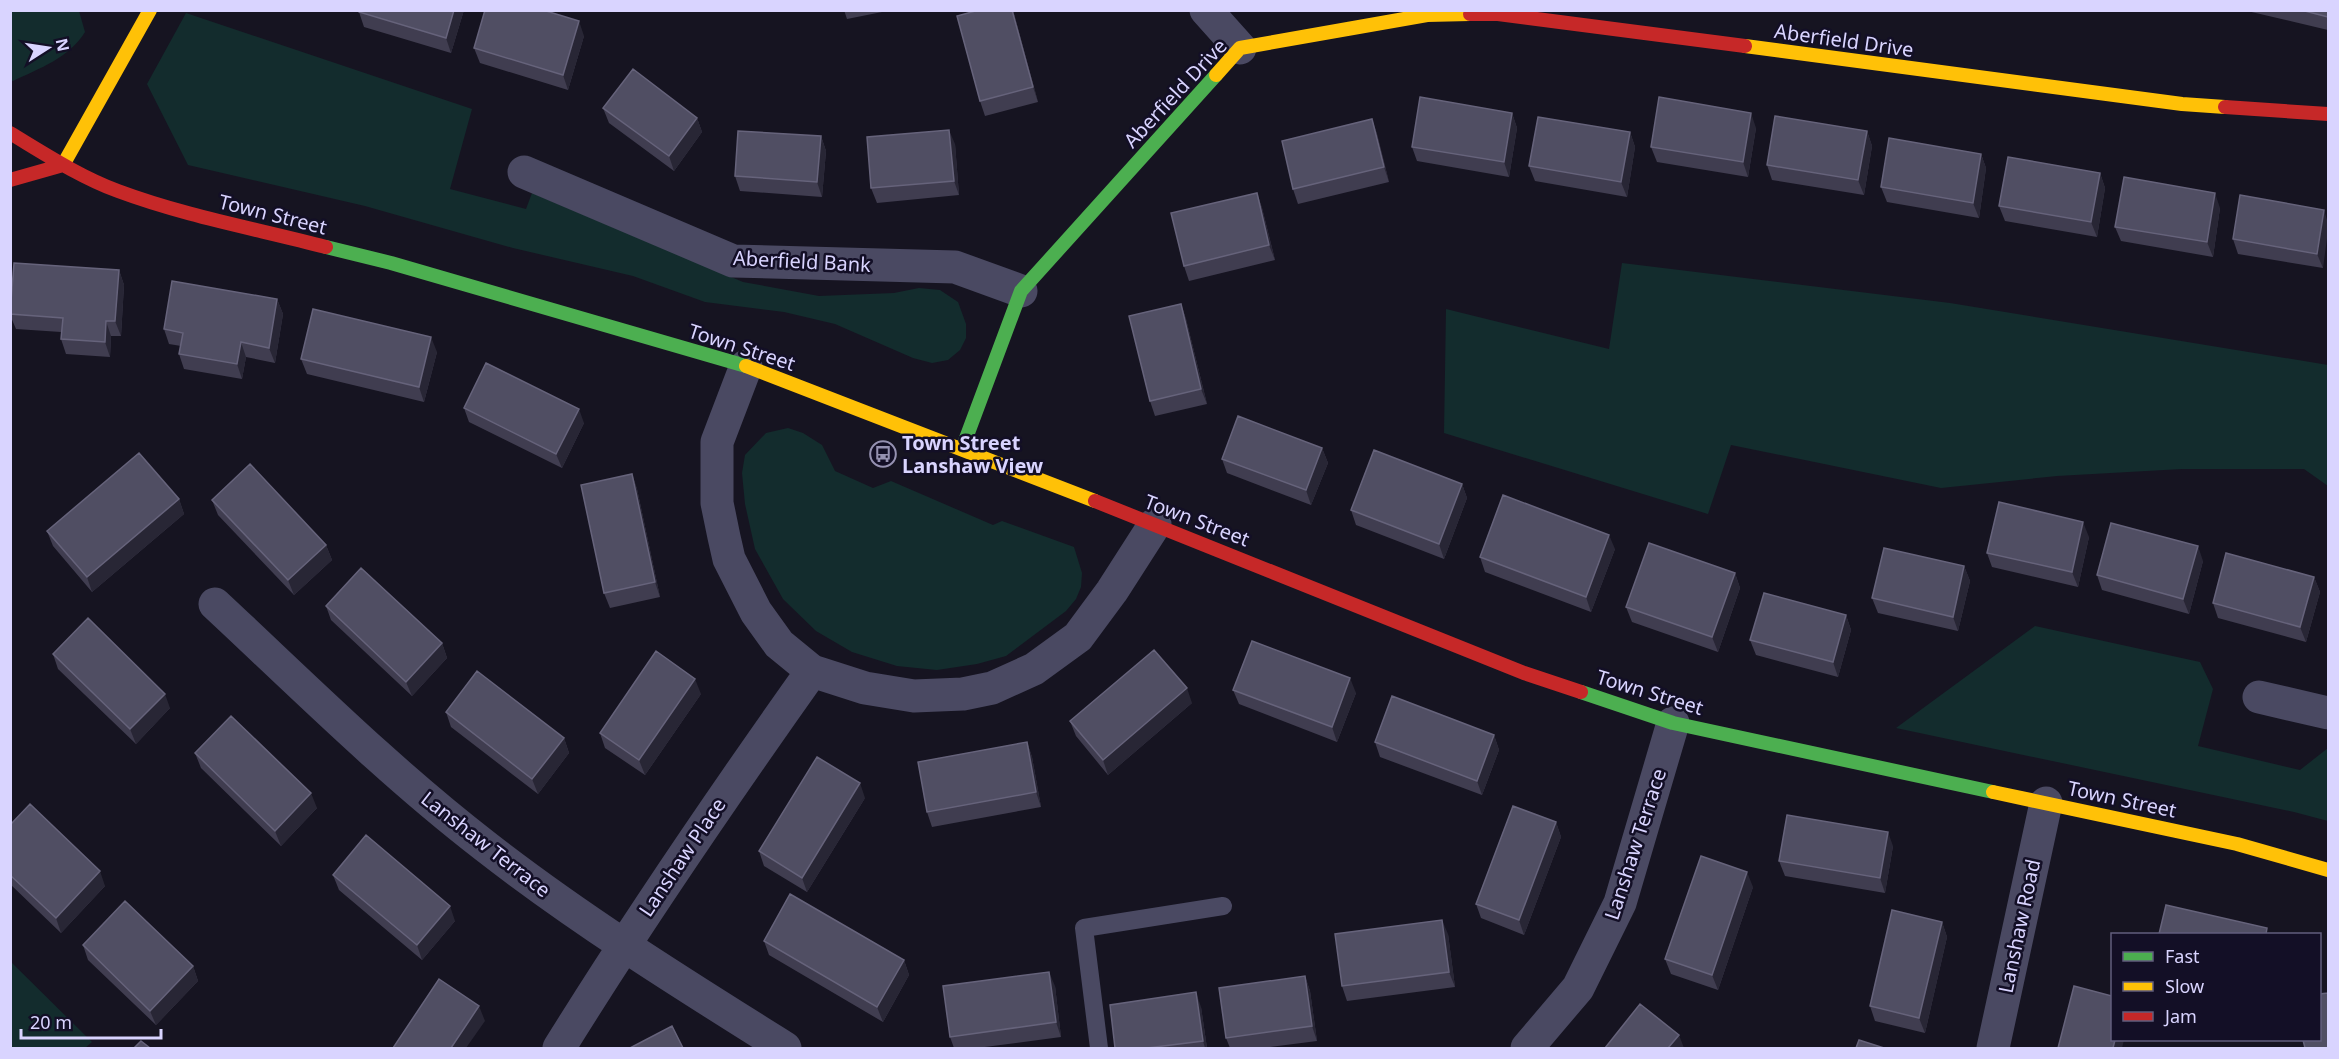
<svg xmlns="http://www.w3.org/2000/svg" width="2339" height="1059" font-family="'Noto Sans',sans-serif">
<rect width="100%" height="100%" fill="#161421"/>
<path fill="#132c2d" d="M 10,11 L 79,11 L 85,32 C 69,58 40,68 13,81 L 10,80 Z
M 186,13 L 472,109 L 450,189 L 526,209 L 532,193 L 743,282 L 819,296 L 894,293 L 919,288 L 940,290 L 958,302 L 966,324 L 966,338 L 960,350 L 948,360 L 932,363 L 913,358 L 835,324 L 784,312 L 705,302 L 633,276 L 513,248 L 365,206 L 188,165 L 147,84 Z
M 1622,263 L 1950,303 L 2328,365 L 2328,486 L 2304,469 L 2182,469 L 2057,476 L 1941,488 L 1731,445 L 1708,514 L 1444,433 L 1446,309 L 1609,349 Z
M 788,428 L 803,433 L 822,445 L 835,471 L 873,488 L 891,481 L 993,525 L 1002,521 L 1074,547 L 1082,573 L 1081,587 L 1076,599 L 1066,611 L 1006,656 L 977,664 L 937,670 L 897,666 L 852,652 L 816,631 L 783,599 L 755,549 L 745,504 L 742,473 L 745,455 L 766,433 Z
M 2035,626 L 2200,662 L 2213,689 L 2198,746 L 2300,770 L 2328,748 L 2328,821 L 2294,812 L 1896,728 Z
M 10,961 L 92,1042 L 85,1048 L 11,1048 Z"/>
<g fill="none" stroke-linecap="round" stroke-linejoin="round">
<path stroke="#4a4962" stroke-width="18" d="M 1099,1048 L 1084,928 L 1223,906"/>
<path stroke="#4a4962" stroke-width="33" d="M 1206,10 L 1240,48
M 524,172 L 733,261 L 955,267 L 1021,291
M 746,366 L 717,442 L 717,503 L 724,537 L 729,559 L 756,612 L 779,644 L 812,671 L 865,688 L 914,696 L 963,694 L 992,688 L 1034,669 L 1078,637 L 1112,591 L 1155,524
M 215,604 C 303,686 389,772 485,846 C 580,920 683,984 785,1048
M 2259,697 L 2328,713
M 559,1048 C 639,919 724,795 812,671
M 1527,1048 L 1578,988 L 1620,903 L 1673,723
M 1993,1048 L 2046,803"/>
<path stroke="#4caf50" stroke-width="14" d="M 326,247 L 391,263 L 746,366
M 962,449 L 1021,291 L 1216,75
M 1581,692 L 1673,723 L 1993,792"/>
<path stroke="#ffc107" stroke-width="14" d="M 1745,46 L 2182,104 L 2225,107
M 1216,75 L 1240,48 L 1427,15 L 1470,14
M 63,165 L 150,10
M 746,366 L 1095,501
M 1993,792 L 2237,844 L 2328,870"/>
<path stroke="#c62828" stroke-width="14" d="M 1470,14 L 1498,14 L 1745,46
M 2225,107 L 2328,114
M 10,133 C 45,154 80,177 118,191 C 185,216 257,229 326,247
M 10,180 L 63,165
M 1095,501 L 1524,673 L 1581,692"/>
</g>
<path fill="#403d50" d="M 464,10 L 451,53 L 364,27 L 359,12 Z
M 844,10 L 892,10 L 847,19 Z
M 979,10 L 1013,10 L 1038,102 L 985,116 L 980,101 Z
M 2243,10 L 2328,10 L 2328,30 Z
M 584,36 L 568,90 L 480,63 L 474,48 Z
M 603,108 L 697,118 L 702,132 L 674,171 L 609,123 Z
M 1512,113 L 1517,128 L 1509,177 L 1417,161 L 1412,147 Z
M 1372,119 L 1377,134 L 1389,182 L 1298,204 L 1293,189 Z
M 1756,128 L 1748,177 L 1657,162 L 1651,147 Z
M 1867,131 L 1872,146 L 1864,195 L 1772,180 L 1767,165 Z
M 1630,132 L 1635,147 L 1627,197 L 1535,181 L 1529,166 Z
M 821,136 L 826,151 L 822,197 L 740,191 L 735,176 Z
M 955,144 L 959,195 L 877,203 L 871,188 Z
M 1981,154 L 1986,168 L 1979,218 L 1887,202 L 1881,187 Z
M 2100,173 L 2105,188 L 2097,237 L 2005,221 L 1999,206 Z
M 1257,193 L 1262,208 L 1275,260 L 1189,281 L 1184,266 Z
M 2220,208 L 2213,257 L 2121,241 L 2115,227 Z
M 2324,210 L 2323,268 L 2238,254 L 2233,239 Z
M 119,270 L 124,285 L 121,336 L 111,336 L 110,357 L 66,354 L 61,339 L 61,332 L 16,329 L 10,315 L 10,309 Z
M 277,299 L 283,314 L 275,363 L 246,357 L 242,379 L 184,369 L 179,354 L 181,346 L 169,344 L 164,329 Z
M 1181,304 L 1186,319 L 1207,404 L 1155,416 L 1150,401 Z
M 437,352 L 424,402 L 307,374 L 301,359 Z
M 464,408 L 584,423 L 562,468 L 469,422 Z
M 1322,448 L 1328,463 L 1311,505 L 1227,473 L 1222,459 Z
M 632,474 L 637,489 L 660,597 L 610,608 L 604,593 Z
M 1462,484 L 1467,498 L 1444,559 L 1356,525 L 1351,510 Z
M 179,499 L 184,514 L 92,592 L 53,546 L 47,531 Z
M 212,500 L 326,545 L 332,560 L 294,595 L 218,515 Z
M 2089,537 L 2078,587 L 1992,567 L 1987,553 Z
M 1615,549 L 1591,612 L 1485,572 L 1480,557 Z
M 2203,561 L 2189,614 L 2102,590 L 2097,575 Z
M 1964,566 L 1970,581 L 1958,631 L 1878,613 L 1872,598 Z
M 1735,573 L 1740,588 L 1718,652 L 1632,622 L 1626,607 Z
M 2314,577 L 2320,592 L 2306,642 L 2218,618 L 2213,603 Z
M 326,606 L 442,643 L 447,658 L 412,696 L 331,620 Z
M 1846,615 L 1851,630 L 1838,677 L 1756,655 L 1750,640 Z
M 53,654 L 170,708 L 136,744 L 58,669 Z
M 1233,690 L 1356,693 L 1337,742 L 1239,704 Z
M 701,694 L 645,775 L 605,748 L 600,733 Z
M 1192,703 L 1108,775 L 1076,736 L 1070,721 Z
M 446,712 L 564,738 L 569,753 L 538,794 L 451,727 Z
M 1494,735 L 1499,750 L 1482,795 L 1380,757 L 1375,742 Z
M 1027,742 L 1032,757 L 1041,807 L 932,827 L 927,812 Z
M 195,753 L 317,808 L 281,846 L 201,768 Z
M 865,798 L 807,892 L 764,866 L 759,851 Z
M 1556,822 L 1561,837 L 1524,935 L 1481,918 L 1476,904 Z
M 10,825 L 105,886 L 61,933 L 10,884 Z
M 1893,846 L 1885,893 L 1785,876 L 1779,861 Z
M 333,875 L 455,921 L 422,960 L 339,890 Z
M 1753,887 L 1718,990 L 1671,974 L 1665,959 Z
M 1942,922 L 1947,937 L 1925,1033 L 1875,1021 L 1870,1006 Z
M 1448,934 L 1455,987 L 1347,1001 L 1342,986 Z
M 764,941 L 904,960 L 909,975 L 883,1022 L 769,955 Z
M 83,945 L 193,966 L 198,981 L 156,1025 L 88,960 Z
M 1305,976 L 1310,991 L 1317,1041 L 1262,1048 L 1230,1048 L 1226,1038 Z
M 1055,986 L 1061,1037 L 977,1048 L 954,1048 L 950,1037 Z
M 1201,1007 L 1207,1048 L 1115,1048 Z"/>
<path fill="#282635" d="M 454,10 L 464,10 L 451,53 L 446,38 Z
M 1012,10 L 1015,17 L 1038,102 L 1033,87 Z
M 579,21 L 584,36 L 568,90 L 563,75 Z
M 1512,113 L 1517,128 L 1509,177 L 1504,162 Z
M 1751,113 L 1756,128 L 1748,177 L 1743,162 Z
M 697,118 L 702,132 L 674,171 L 669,156 Z
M 1372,119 L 1377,134 L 1389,182 L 1384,167 Z
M 949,130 L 955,144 L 959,195 L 954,181 Z
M 1867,131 L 1872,146 L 1864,195 L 1858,180 Z
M 1630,132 L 1635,147 L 1627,197 L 1621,182 Z
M 821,136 L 826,151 L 822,197 L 817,182 Z
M 1981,154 L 1986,168 L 1979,218 L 1973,203 Z
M 2100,173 L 2105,188 L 2097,237 L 2091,222 Z
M 1257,193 L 1262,208 L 1275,260 L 1269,245 Z
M 2215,193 L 2220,208 L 2213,257 L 2207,242 Z
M 2324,210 L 2328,223 L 2328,231 L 2323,268 L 2317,254 Z
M 119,270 L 124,285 L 121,336 L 115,321 Z
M 277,299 L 283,314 L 275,363 L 269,348 Z
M 1181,304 L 1186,319 L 1207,404 L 1201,389 Z
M 106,321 L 111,336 L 110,357 L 105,342 Z
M 431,337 L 437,352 L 424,402 L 419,387 Z
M 241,342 L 246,357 L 242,379 L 237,364 Z
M 579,409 L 584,423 L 562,468 L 556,454 Z
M 1322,448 L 1328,463 L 1311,505 L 1306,490 Z
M 632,474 L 637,489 L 660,597 L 655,582 Z
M 1462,484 L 1467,498 L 1444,559 L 1439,544 Z
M 179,499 L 184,514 L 92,592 L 87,577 Z
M 2083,522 L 2089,537 L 2078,587 L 2072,572 Z
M 1609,535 L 1615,549 L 1591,612 L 1586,597 Z
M 326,545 L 332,560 L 294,595 L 288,580 Z
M 2198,546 L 2203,561 L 2189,614 L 2183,599 Z
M 1964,566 L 1970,581 L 1958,631 L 1953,617 Z
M 1735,573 L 1740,588 L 1718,652 L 1712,637 Z
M 2314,577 L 2320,592 L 2306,642 L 2300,627 Z
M 1846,615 L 1851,630 L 1838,677 L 1833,662 Z
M 442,643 L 447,658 L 412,696 L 406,682 Z
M 1350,678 L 1356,693 L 1337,742 L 1332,727 Z
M 695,679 L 701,694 L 645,775 L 639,760 Z
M 1187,688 L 1192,703 L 1108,775 L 1103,760 Z
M 165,694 L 170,708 L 136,744 L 130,729 Z
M 1494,735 L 1499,750 L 1482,795 L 1477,781 Z
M 564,738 L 569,753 L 538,794 L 532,779 Z
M 1027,742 L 1032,757 L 1041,807 L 1036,792 Z
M 860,783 L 865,798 L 807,892 L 802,878 Z
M 311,793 L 317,808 L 281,846 L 275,831 Z
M 1556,822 L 1561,837 L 1524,935 L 1519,920 Z
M 1888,832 L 1893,846 L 1885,893 L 1880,878 Z
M 100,871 L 105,886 L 61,933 L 56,918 Z
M 1747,872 L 1753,887 L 1718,990 L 1712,975 Z
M 450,906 L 455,921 L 422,960 L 417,945 Z
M 1442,920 L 1448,934 L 1455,987 L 1449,972 Z
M 1942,922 L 1947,937 L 1925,1033 L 1919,1018 Z
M 904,960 L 909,975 L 883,1022 L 877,1007 Z
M 193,966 L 198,981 L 156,1025 L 150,1011 Z
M 1049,972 L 1055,986 L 1061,1037 L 1056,1022 Z
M 1305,976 L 1310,991 L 1317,1041 L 1312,1026 Z
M 1196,992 L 1201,1007 L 1207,1048 L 1205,1048 L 1203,1041 Z
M 479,1006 L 485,1021 L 466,1048 L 451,1048 Z
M 1679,1035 L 1684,1048 L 1668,1048 Z
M 2115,1040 L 2124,1040 L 2122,1048 L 2113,1048 Z"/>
<path fill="#504e63" stroke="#66637b" stroke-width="1.5" d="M 359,10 L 454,10 L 446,38 L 359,12 Z
M 485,10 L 543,10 L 579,21 L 563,75 L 474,48 Z
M 979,10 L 1012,10 L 1033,87 L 980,101 L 957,16 Z
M 2301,10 L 2328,10 L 2328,17 Z
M 633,69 L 697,118 L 669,156 L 603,108 Z
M 1420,97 L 1512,113 L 1504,162 L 1412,147 Z
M 1659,97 L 1751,113 L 1743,162 L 1651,147 Z
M 1775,116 L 1867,131 L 1858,180 L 1767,165 Z
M 1538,117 L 1630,132 L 1621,182 L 1529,166 Z
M 1372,119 L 1384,167 L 1293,189 L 1282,141 Z
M 949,130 L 954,181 L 871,188 L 867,137 Z
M 738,131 L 821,136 L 817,182 L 735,176 Z
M 1889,138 L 1981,154 L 1973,203 L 1881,187 Z
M 2008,157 L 2100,173 L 2091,222 L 1999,206 Z
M 2124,177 L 2215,193 L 2207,242 L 2115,227 Z
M 1257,193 L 1269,245 L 1184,266 L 1171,213 Z
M 2240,195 L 2324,210 L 2317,254 L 2233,239 Z
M 14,263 L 119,270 L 115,321 L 106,321 L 105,342 L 61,339 L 63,318 L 10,314 Z
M 172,281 L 277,299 L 269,348 L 241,342 L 237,364 L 179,354 L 183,333 L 164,329 Z
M 1181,304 L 1201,389 L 1150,401 L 1129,316 Z
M 313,309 L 431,337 L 419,387 L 301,359 Z
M 486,363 L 579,409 L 556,454 L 464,408 Z
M 1238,416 L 1322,448 L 1306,490 L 1222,459 Z
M 1374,450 L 1462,484 L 1439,544 L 1351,510 Z
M 139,453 L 179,499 L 87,577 L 47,531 Z
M 250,464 L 326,545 L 288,580 L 212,500 Z
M 632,474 L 655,582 L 604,593 L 581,485 Z
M 1503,495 L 1609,535 L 1586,597 L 1480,557 Z
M 1999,502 L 2083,522 L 2072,572 L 1987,553 Z
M 2111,523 L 2198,546 L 2183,599 L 2097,575 Z
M 1649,543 L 1735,573 L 1712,637 L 1626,607 Z
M 1884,548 L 1964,566 L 1953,617 L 1872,598 Z
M 2226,553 L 2314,577 L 2300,627 L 2213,603 Z
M 361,568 L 442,643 L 406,682 L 326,606 Z
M 1764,593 L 1846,615 L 1833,662 L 1750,640 Z
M 88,618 L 165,694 L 130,729 L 53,654 Z
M 1252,641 L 1350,678 L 1332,727 L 1233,690 Z
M 1154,650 L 1187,688 L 1103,760 L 1070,721 Z
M 656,651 L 695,679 L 639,760 L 600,733 Z
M 477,671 L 564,738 L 532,779 L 446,712 Z
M 1392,696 L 1494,735 L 1477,781 L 1375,742 Z
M 231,716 L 311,793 L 275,831 L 195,753 Z
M 1027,742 L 1036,792 L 927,812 L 918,762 Z
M 817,757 L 860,783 L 802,878 L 759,851 Z
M 30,804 L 100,871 L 56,918 L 10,875 L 10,825 Z
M 1513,806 L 1556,822 L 1519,920 L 1476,904 Z
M 1787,815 L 1888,832 L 1880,878 L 1779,861 Z
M 366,835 L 450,906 L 417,945 L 333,875 Z
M 1701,856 L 1747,872 L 1712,975 L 1665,959 Z
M 790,894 L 904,960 L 877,1007 L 764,941 Z
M 125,901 L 193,966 L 150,1011 L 83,945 Z
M 2166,905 L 2267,928 L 2266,934 L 2159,934 Z
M 1892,910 L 1942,922 L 1919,1018 L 1870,1006 Z
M 1442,920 L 1449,972 L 1342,986 L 1335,934 Z
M 1049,972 L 1056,1022 L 950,1037 L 943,986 Z
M 1305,976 L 1312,1026 L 1226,1038 L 1219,988 Z
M 439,979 L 479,1006 L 451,1048 L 393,1048 Z
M 2074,986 L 2112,996 L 2112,1040 L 2115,1040 L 2113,1048 L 2058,1048 Z
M 1196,992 L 1203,1041 L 1147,1048 L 1115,1048 L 1110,1005 Z
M 2328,993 L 2328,1048 L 2305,1048 L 2303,1040 L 2319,1040 L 2319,994 Z
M 1640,1004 L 1679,1035 L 1668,1048 L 1605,1048 Z
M 672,1026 L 683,1048 L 630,1048 Z
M 1859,1040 L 1884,1048 L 1856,1048 Z
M 141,1041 L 150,1048 L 134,1048 Z"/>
<defs>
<g id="bus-ring" transform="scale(1.35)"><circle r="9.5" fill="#130f26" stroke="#9591b1" stroke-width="1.5"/><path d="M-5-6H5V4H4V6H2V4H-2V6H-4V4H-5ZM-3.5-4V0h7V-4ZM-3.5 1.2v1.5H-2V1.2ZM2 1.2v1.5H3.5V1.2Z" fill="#9591b1"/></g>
</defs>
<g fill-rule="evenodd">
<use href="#bus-ring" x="883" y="454"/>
</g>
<g text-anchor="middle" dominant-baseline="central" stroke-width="5" stroke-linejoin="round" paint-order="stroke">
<g font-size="20" fill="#d9d4ff" stroke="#130f26">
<text transform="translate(1844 40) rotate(8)">Aberfield Drive</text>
<text transform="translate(1175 93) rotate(-47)">Aberfield Drive</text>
<text transform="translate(273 214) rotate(14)">Town Street</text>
<text transform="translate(802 261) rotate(3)">Aberfield Bank</text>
<text transform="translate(742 347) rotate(18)">Town Street</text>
<text transform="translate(1197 520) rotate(21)">Town Street</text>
<text transform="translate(1650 692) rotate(17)">Town Street</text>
<text transform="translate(2122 799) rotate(12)">Town Street</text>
<text transform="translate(486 844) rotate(38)">Lanshaw Terrace</text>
<text transform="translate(1635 844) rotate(-72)">Lanshaw Terrace</text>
<text transform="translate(682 857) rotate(-56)">Lanshaw Place</text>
<text transform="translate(2019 926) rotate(-78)">Lanshaw Road</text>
</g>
<g font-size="20" font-weight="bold" fill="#d9d4ff" stroke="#130f26" text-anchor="start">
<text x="902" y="442">Town Street<tspan x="902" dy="23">Lanshaw View</tspan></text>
</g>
</g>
<rect width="2339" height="1059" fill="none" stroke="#d9d4ff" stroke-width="24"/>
<rect x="2111" y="933" width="210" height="108" fill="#130f26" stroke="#625e7d" stroke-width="1.5"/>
<rect x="2123" y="952" width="30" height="9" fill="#4caf50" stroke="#625e7d" stroke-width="1.5"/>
<text x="2165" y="963" font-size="18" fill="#d9d4ff">Fast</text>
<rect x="2123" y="982" width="30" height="9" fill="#ffc107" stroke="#625e7d" stroke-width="1.5"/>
<text x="2165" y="993" font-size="18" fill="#d9d4ff">Slow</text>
<rect x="2123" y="1012" width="30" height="9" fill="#c62828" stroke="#625e7d" stroke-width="1.5"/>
<text x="2165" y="1023" font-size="18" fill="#d9d4ff">Jam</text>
<g transform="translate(48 48) rotate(78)" stroke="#130f26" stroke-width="4.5" paint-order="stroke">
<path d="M0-4.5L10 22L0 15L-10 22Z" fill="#d9d4ff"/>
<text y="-9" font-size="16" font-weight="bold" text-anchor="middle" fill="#d9d4ff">N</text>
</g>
<path d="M21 1029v9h140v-9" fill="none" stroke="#d9d4ff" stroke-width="3"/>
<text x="30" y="1029" font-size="18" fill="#d9d4ff" stroke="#130f26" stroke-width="4.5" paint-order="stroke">20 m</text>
</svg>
